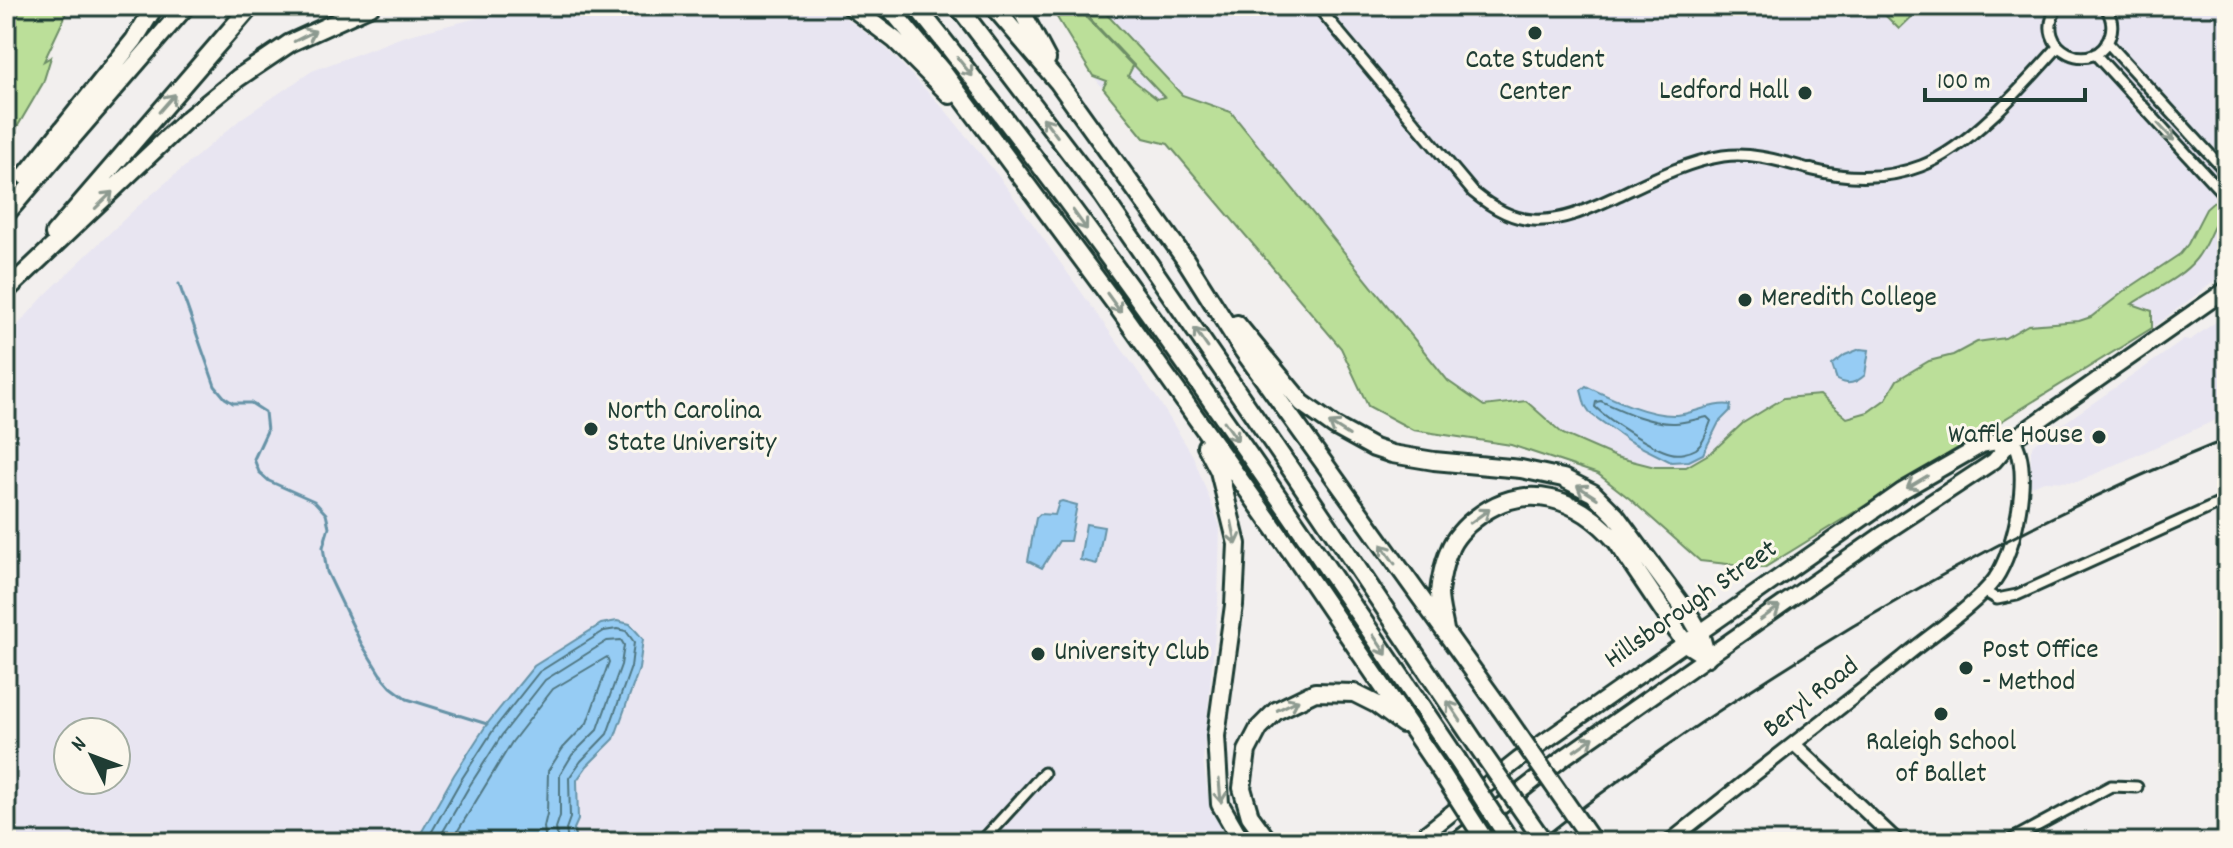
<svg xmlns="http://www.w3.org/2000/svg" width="2233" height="848" font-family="Dekko,sans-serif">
<rect width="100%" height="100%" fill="#f2efee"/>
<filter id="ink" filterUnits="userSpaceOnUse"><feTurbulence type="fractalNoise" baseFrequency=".0125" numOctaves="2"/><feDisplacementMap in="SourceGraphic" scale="16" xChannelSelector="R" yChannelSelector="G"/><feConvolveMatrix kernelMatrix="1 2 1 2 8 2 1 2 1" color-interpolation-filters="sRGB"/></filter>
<g filter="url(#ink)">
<path fill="#e8e5f1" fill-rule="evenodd" d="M 526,6 L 827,6 L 837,11 L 886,48 L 946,111 L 1000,178 L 1159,401 L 1193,456 L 1220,526 L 1218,603 L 1203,760 L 1210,810 L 1231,842 L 6,842 L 6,338 L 46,294 L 137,207 L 242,118 L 312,71 L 405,36 ZM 68,732 L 116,732 L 116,780 L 68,780 Z
M 1050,6 L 2227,6 L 2227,272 L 2152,328 L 1764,568 L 1700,561 L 1630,499 L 1598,474 L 1511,445 L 1413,430 L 1368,406 L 1341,348 L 1168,144 L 1144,138 L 1093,76 Z
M 2227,314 L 2227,415 L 2077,482 L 2044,481 L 2030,487 L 2031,451 L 2033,445 L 2038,441 L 2184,340 L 2189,341 Z"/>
<path fill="#bbdf99" stroke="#6d8e66" stroke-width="2" d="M 6,6 L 70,6 L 44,61 L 51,57 L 43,83 L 16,129 L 6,152 Z
M 1050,6 L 1075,6 L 1133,66 L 1128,76 L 1157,99 L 1164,97 L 1078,6 L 1099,6 L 1182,95 L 1231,112 L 1448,381 L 1484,406 L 1526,401 L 1563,434 L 1616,457 L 1655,467 L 1686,467 L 1712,452 L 1743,423 L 1784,398 L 1820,395 L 1847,418 L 1868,412 L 1886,399 L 1897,380 L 1929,361 L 1953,355 L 1977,342 L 2005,338 L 2028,325 L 2079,321 L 2091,317 L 2126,290 L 2180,254 L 2188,244 L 2206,209 L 2227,190 L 2227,209 C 2210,225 2210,242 2196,259 C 2181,278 2153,290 2132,304 L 2152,311 L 2152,328 L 1764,568 L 1700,561 L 1630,499 L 1598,474 L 1511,445 L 1413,430 L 1368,406 L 1341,348 L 1168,144 L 1144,138 L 1103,88 L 1107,81 L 1093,76 Z
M 1876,6 L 1923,6 L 1899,29 Z"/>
<path fill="#96ccf4" stroke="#6693a7" stroke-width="2" d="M 1860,349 L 1869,350 L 1865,375 C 1856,383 1848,386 1837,380 L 1832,365 L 1845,355 Z
M 1586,386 C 1611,398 1647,416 1676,415 C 1694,414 1713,402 1731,405 L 1730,411 L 1719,422 L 1703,454 L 1689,461 L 1671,462 L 1629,441 L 1591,414 L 1585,405 L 1581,390 Z
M 1062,501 L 1077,505 L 1070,541 L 1059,541 L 1042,568 L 1028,561 L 1036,518 L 1040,514 L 1055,515 L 1059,502 Z
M 1086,524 L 1104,527 L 1097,564 L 1080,560 Z
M 617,621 L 630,624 L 643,639 L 639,669 L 614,739 L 587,766 L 577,780 L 578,820 L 574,829 L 576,842 L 416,842 L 454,775 L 487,724 L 534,666 L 601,624 Z"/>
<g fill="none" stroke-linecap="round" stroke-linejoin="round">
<path stroke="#4f7681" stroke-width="2" d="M 1601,401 C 1623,411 1650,424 1675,423 C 1685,423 1696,419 1707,417 L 1711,421 C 1707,431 1704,443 1696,449 C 1689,453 1678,455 1671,453 C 1651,448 1610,421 1595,407 L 1596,402 Z
M 426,842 L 461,780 L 494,729 L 539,672 L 604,631 L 617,629 L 626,631 L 634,642 L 631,667 L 607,734 L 581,761 L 569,778 L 570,818 L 566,829 L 568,842
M 437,842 L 470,785 L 502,735 L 545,680 L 607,641 L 621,640 L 624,645 L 621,665 L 598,729 L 572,755 L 560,775 L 560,816 L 556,828 L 558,842
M 451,842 L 512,742 L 553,689 L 607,657 L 609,662 L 587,723 L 563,748 L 548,771 L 547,814 L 544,827 L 546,842"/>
<path stroke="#6693a7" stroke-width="3" d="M 179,284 L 215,386 L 225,398 L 233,403 L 251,403 L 265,412 L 267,431 L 254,459 L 259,472 L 269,481 L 314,501 L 326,514 L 329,527 L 323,547 L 327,572 L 361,643 L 380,674 L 391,687 L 407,699 L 487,724"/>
<g stroke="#1f3d34" stroke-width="15">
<path id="street" d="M 1317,6 L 1473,192 C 1490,206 1511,219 1533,220 C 1562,222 1589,209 1615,197 C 1649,181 1685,162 1723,156 C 1755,152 1782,162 1813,170 C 1849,179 1885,180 1921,166 C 1968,149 2024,85 2058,47
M 2058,6 C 2029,50 2097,78 2110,36 C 2114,25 2111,16 2105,6
M 2107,42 L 2227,173
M 2095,54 L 2227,198
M 1984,591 L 1997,599 L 2017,595 L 2227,500
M 981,842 L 1044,773
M 2007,842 L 2111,786 L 2137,787"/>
</g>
<g stroke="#1f3d34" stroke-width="18">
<path id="secondary" d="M 1794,744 L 1898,842
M 1669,842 C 1746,780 1825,720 1903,658 C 1929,636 1976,605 1995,579 C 2015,550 2033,470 2013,439"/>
</g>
<g stroke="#1f3d34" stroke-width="20">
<path id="primary" d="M 1415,842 L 1518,760 L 1902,491 L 1982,445 L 2013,439
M 1455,842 L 1566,756 L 1883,534 L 1994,461 L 2013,439 L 2227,289"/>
</g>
<g stroke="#1f3d34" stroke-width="22">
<path id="highway" d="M 850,6 L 895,40 L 950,95
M 888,6 L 943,72 L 1119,309 L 1294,556 L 1441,772
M 916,6 C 1110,247 1284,503 1457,759
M 958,6 L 1102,195 L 1294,474 L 1476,744
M 993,6 L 1058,82 L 1185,259 L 1242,349 L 1500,708
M 1019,6 L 1047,59
M 25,176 L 134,40 L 155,6
M 6,214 L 186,6
M 54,234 L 251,6
M 6,291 L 184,122 L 238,78 L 290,43 L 371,6
M 1237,324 L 1302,403 L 1334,426 L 1374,448 L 1392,454 L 1434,461 L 1521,469 L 1563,478 L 1593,493 L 1616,516 L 1692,619 L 1700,633 L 1707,657
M 1206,446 L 1219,471 L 1237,544 L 1234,605 L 1216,736 L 1220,804 L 1242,842
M 1445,630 C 1443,618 1439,605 1439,593 C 1440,581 1444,562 1449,551 C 1453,539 1466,525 1476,518 C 1526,479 1579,498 1617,542 L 1685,643 L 1707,657
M 1269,842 L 1250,816 L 1242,788 L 1247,751 L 1259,728 L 1276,711 L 1315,692 L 1354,693 L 1376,704 L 1403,724"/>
</g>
<use href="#street" stroke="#fbf7ec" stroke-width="9"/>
<use href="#secondary" stroke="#fbf7ec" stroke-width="12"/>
<use href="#primary" stroke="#fbf7ec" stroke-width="14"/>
<use href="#highway" stroke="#fbf7ec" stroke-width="16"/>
<path stroke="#1f3d34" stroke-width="3" d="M 1538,842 C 1638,762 1744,692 1853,626 C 1973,555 2097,491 2227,439"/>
<g stroke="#1f3d34" stroke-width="22" stroke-linecap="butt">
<path id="highway-bridge" d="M 1500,708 L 1593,842
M 1476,744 L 1544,842
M 1457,759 L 1511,842
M 1441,772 L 1486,842"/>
</g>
<use href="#highway-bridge" stroke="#fbf7ec" stroke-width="16"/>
</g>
<defs><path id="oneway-shaft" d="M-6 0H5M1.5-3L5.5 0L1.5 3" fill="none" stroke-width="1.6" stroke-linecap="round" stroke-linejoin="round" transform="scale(2)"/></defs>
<g stroke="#8d9a90">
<use href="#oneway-shaft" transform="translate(305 36) rotate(-27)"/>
<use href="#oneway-shaft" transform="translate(965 67) rotate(51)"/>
<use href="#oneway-shaft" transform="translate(167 103) rotate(-49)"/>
<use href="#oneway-shaft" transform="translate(1050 127) rotate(-127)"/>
<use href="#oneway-shaft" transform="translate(2166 132) rotate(47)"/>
<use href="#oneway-shaft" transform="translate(104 200) rotate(-44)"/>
<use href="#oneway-shaft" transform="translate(1080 220) rotate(54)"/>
<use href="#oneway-shaft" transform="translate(1114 303) rotate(54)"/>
<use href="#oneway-shaft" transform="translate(1201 338) rotate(-125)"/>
<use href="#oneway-shaft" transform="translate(1339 429) rotate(-148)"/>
<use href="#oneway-shaft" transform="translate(1231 431) rotate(55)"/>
<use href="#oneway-shaft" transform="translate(1917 482) rotate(149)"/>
<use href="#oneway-shaft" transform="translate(1587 492) rotate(-148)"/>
<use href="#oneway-shaft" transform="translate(1480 516) rotate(-36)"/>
<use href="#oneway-shaft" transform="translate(1234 533) rotate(78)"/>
<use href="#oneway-shaft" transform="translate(1388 554) rotate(-125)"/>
<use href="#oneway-shaft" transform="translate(1770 613) rotate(-35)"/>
<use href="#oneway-shaft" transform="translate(1380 645) rotate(56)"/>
<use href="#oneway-shaft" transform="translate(1288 705) rotate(-26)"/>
<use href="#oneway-shaft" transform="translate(1454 711) rotate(-124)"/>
<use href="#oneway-shaft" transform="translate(1584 744) rotate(-35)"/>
<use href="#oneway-shaft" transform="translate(1220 791) rotate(85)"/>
</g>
</g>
<g fill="#1f3d34" stroke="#fbf7ec" stroke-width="3">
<circle cx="1535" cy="33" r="8"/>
<circle cx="1805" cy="93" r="8"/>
<circle cx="1745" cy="300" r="8"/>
<circle cx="591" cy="429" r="8"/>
<circle cx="2099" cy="437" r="8"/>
<circle cx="1038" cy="654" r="8"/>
<circle cx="1966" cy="668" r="8"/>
<circle cx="1941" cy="714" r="8"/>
</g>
<g text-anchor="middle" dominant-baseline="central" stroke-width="6" stroke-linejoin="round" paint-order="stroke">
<g font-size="28" fill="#1f3d34" stroke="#fbf7ec" text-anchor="start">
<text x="1535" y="62" text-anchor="middle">Cate Student<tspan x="1535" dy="32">Center</tspan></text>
<text x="1789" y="93" text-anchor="end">Ledford Hall</text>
<text x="1761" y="300">Meredith College</text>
<text x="607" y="413">North Carolina<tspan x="607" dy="32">State University</tspan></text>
<text x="2083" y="437" text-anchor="end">Waffle House</text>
<text x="1982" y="652">Post Office<tspan x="1982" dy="32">- Method</tspan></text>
<text x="1054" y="654">University Club</text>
<text x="1941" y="744" text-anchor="middle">Raleigh School<tspan x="1941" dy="32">of Ballet</tspan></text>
</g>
<g font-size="28" fill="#1f3d34" stroke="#fbf7ec">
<text transform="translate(1692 606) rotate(-35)">Hillsborough Street</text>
<text transform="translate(1812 699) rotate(-38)">Beryl Road</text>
</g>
</g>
<rect width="2233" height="848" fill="none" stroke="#fbf7ec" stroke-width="32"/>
<rect x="16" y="16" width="2201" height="816" fill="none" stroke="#1f3d34" stroke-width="3" filter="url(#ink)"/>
<g transform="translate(92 756) rotate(312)"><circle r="38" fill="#fbf7ec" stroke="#a3ada2" stroke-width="2"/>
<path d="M0-6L14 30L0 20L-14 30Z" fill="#1f3d34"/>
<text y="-12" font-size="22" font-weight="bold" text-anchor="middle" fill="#1f3d34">N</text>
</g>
<path d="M1925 88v12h160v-12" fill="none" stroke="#1f3d34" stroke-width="4"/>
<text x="1937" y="88" font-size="24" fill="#1f3d34" stroke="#fbf7ec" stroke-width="6" paint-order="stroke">100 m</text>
</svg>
